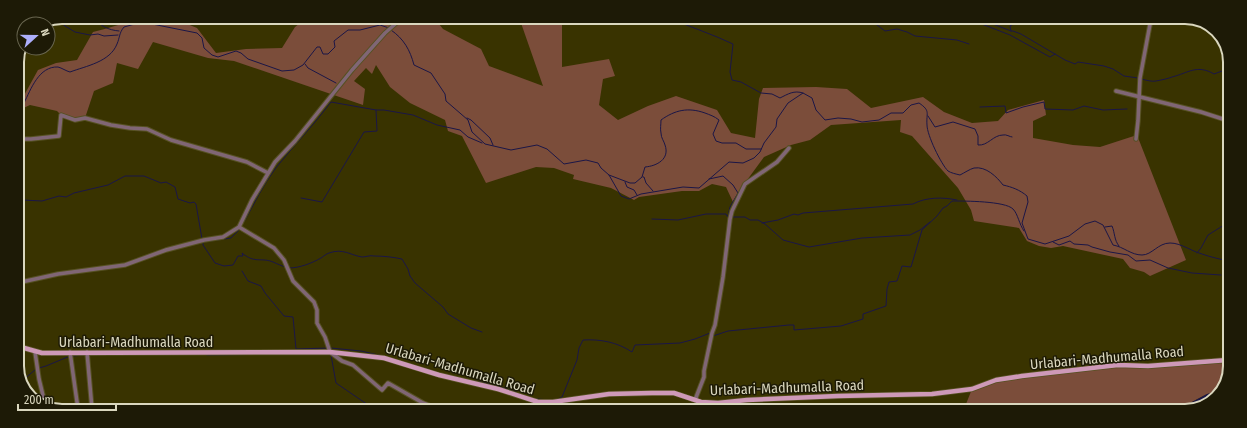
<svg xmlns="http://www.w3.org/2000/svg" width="1247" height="428" font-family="'Fira Sans Condensed',sans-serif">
<rect width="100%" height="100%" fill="#393300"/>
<path fill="#7b4d3a" d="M 144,17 L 170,17 L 197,28 L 216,53 L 246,49 L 282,48 L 295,27 L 307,18 L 434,18 L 443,29 L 481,49 L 489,66 L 543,86 L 521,23 L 527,18 L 562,18 L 562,67 L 609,59 L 615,76 L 603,79 L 599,105 L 618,120 L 648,106 L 676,96 L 717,110 L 731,133 L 755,138 L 759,99 L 763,88 L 816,87 L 847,89 L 871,108 L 923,97 L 944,112 L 972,123 L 998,121 L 1008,110 L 1044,100 L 1046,115 L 1033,121 L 1033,138 L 1073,145 L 1100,147 L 1137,135 L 1186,260 L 1150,276 L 1144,272 L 1130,268 L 1123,259 L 1063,246 L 1051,248 L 1039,246 L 1027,241 L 1019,228 L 974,221 L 971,210 L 958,188 L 912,136 L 900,132 L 901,120 L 831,125 L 810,140 L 791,145 L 764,157 L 742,187 L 733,202 L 726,187 L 712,184 L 699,191 L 682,191 L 639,197 L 634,200 L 611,188 L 573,179 L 574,175 L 554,168 L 536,167 L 486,183 L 462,136 L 448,131 L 445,120 L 410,103 L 390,87 L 376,65 L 372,74 L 366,68 L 354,81 L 365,89 L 363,105 L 234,61 L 208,58 L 153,42 L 138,69 L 117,63 L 113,83 L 94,91 L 85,118 L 75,120 L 61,115 L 57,111 L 30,105 L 17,111 L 17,100 L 22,99 L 38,70 L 56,63 L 77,60 L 93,32 C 110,28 126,22 144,17 Z
M 1228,360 L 1228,380 L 1220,391 L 1207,394 L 1175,411 L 961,411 L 966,404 L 972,389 L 996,380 L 1099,368 Z"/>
<path fill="#1b1647" d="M 1220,391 L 1212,402 L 1185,411 L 1175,411 L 1207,394 Z"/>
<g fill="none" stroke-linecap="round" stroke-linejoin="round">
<path stroke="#1b1647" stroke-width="1" d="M 93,17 C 100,26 108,30 119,31
M 669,18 C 690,27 712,34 733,44 L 730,72 L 732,80 L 741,82 L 761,93 L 772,94 L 780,98 C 788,94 794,90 803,93
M 57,19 L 65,26 L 75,32 L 90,35 L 98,34 L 104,36 L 118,35
M 869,19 L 885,31 L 897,29 L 907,32 L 915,36 L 957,40 L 969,44
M 969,19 L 1010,35 L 1050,57 L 1055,54
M 980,19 L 1011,31 L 1013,31 L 1021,34 L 1065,60 L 1075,64 L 1078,62 L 1104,66 L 1113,69 L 1124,76 L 1138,78
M 391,30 C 404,39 410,50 414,65 L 431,73 L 445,94 L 446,101 L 468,120 L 472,132 L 485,144 L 511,150 L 537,145 L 547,149 L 564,164 L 586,160 L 598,163 L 601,168 L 609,175 L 621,196 L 629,199 L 641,194 L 683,187 L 699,188 L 729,162 L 743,163 L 754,158 L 760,152 L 764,143 L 776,127 L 777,119 L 788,103 L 803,93 L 812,98 L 816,110 L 825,120 L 838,118 L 851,119 L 862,122 L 879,120 L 891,113 L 903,113 L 911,105 L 919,103 C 931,111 926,113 927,125 C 927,135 941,164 948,171 C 951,173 956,174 960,175 C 964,173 970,169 974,168 C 986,166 997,177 1003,185 C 1012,187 1020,190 1027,196 L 1028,202 L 1022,223 L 1028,239 L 1045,244 L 1069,236 L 1085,224 L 1095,221 L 1103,225 L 1113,245 C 1124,247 1131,255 1142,255 C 1152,255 1158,243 1170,243 C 1181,243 1191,251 1202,254 C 1210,257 1220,259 1228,261
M 1011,31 L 1010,26 L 1012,25 L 1012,19
M 305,64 L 308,68 L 336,83
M 1141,79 C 1146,80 1152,82 1156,81 C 1161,80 1167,79 1172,77 C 1188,73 1197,64 1214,74 L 1230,68
M 17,104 L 24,103 C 31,89 39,66 58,67 C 62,68 66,71 70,72 C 86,66 110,62 117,44 C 120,37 119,33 124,27 L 142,22 L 197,33 L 202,38 L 204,48 L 212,55 L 218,57 L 236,51 L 241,53 L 248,59 L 282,71 L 294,70 L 303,65 L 317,47 L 320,47 L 323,54 L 328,54 L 335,47 L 334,41 L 348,30 L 360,30 L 380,25 L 389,28
M 980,107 L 1005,106 L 1006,113 L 1023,107 L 1044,102 L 1045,109 L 1073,110 L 1084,106 L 1103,110 L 1127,109
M 928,116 L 935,127 L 953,122 L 975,129 L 978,136 L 978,145 C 988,146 993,135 1003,135 C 1006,134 1010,137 1012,137
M 467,118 L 471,120 L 490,138 L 493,145
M 609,175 L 630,183 L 635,183 L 642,177 L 645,167 C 657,166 670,159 665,145 C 664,141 661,138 661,133 C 660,129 661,124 661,120 C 675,110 688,107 705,113 C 710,115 714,116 719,120 L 713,134 L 716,141 L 722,143 L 736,143 L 746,149 L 761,149
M 643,177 L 644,177 L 646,183 L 653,191
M 709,179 L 723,176 L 733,185 L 738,193 L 730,207 L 728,216
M 625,182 L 627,187 L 634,190 L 637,195
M 17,196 L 23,200 L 42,201 L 59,196 L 66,197 L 74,193 L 108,185 L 125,176 L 144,176 L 161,183 L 166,182 L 175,187 L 178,199 L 190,203 L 194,202 L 196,204 L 202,239
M 301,198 L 322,202 L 364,132 L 377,131 L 376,110
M 732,217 L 745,217 L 750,220 L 758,220 L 765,224 L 783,240 L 809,247 L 862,238 L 910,235 L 920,230 L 930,222
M 652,219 L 678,220 L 706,214 L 726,214 L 727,216 L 729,217
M 244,222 C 254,204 263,185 275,169 C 293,146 314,125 331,102 L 376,110 L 384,110 L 413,115 L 437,125 L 460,130 L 468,137 L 482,143
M 762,223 L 778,220 L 794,214 L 798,215 L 803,213 L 913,204 C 926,197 943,197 957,200
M 1105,227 L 1112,226 C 1115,233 1114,240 1119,246
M 203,242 L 203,245 L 215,263 L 224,266 L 233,265 L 238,256 L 243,256 L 242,253 C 255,264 261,257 273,262 C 278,264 281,266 286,267
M 203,242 L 231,238 L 239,230
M 1053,242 L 1059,245 L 1070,241 L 1074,244 L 1088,245 L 1092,247 L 1110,252 L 1128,255 L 1136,261 L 1150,260 L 1168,268 L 1192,273 L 1221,275
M 1197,253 L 1201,248 L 1208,235 L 1229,222
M 289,268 C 300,268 312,263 321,258 C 324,256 326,254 329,253 C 343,248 350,255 362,257 C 366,257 370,255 374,256 C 383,256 393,257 402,259 L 408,269 L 410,276 L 415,283 L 443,307 L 448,314 L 471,328 L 482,332
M 242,271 L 248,281 L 261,286 L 265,293 L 284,316 L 293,317 L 296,349 L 328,348
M 713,336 L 728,331 L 789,325 L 794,325 L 794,330 L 841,326 L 863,319 L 863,314 L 886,306 L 887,289 L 889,282 L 897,281 L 902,266 L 911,267 L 922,230 L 937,216 L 943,208 L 947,206 L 952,201 C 965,201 1005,201 1013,209 C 1018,214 1019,224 1024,231
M 331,348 L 361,351 L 383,356
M 327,354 L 331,355 L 336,383 L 374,409
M 207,355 L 291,354
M 73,356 L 85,355
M 403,362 L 433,371
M 39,368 L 46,366 L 70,356
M 22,381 L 36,369
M 475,381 L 492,384 L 516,392
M 536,399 L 551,400
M 556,400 L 562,397 L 577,360 L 579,348 L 583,340 C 600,339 617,342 632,352 L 635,345 L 680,343 L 695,339 L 710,333 L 710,335"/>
<g stroke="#565122" stroke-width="5.5">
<path id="minor" d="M 1116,91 L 1201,112 L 1229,121
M 17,139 L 31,139 L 59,136 L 61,115 L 75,120 L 85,118 L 111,125 L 130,128 L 147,129 L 171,140 L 247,162 L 268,173
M 1136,139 L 1138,121 L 1140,78 L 1151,19
M 239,227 L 274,248 L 284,260 L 293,281 L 314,302 L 317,310 L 317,323 L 325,337 L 330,352 L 342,361 L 353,365 L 382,390 L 388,383 L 423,403 L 439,409
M 17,283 L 58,274 L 125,265 L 166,250 L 204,240 L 223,237 L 239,227 L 252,200 L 275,162 L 295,141 L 352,70 L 385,33 L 402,18
M 35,352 L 39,379 L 46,408
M 70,352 L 78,409
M 87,352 L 92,409
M 695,400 L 704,377 L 704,371 L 712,333 L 715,325 L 723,277 L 730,219 L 732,211 L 745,184 L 777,162 L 789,148
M 530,410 L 536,401"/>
</g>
<g stroke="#565122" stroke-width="6">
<path id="major" d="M 17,346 L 42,353 L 330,352 L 384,358 L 439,375 L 498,389 L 538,402 L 553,402 L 609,394 L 652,393 L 674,393 L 701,402 L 718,403 L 747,400 L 838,396 L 932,394 L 972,389 L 996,380 L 1022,376 L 1118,365 L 1148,366 L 1228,360"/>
</g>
<use href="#minor" stroke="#806675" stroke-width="3.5"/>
<use href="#major" stroke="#ce99b8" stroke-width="4.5"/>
</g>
<g text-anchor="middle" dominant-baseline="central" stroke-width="3" stroke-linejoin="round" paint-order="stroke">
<g font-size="14" fill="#dad7be" stroke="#1d1a06">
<text x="136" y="342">Urlabari-Madhumalla Road</text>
<text transform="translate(1107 358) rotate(-5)">Urlabari-Madhumalla Road</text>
<text transform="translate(460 369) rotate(16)">Urlabari-Madhumalla Road</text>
<text transform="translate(787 388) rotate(-2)">Urlabari-Madhumalla Road</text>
</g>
</g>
<path d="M0 0H1247V428H0ZM62 24H1185A38 38 0 0 1 1223 62V366A38 38 0 0 1 1185 404H62A38 38 0 0 1 24 366V62A38 38 0 0 1 62 24Z" fill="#1d1a06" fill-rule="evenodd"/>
<path fill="none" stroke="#dad7be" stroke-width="2" d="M62 24H1185A38 38 0 0 1 1223 62V366A38 38 0 0 1 1185 404H62A38 38 0 0 1 24 366V62A38 38 0 0 1 62 24Z"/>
<g transform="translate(36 36) rotate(69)"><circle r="19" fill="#1d1a06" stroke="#696650"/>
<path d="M0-3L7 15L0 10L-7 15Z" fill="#adaffb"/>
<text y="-6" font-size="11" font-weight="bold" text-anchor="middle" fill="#dad7be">N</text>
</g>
<path d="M18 404v6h98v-6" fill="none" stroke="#dad7be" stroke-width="2"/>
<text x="24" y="404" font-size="12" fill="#dad7be" stroke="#1d1a06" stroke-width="3" paint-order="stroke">200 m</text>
</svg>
